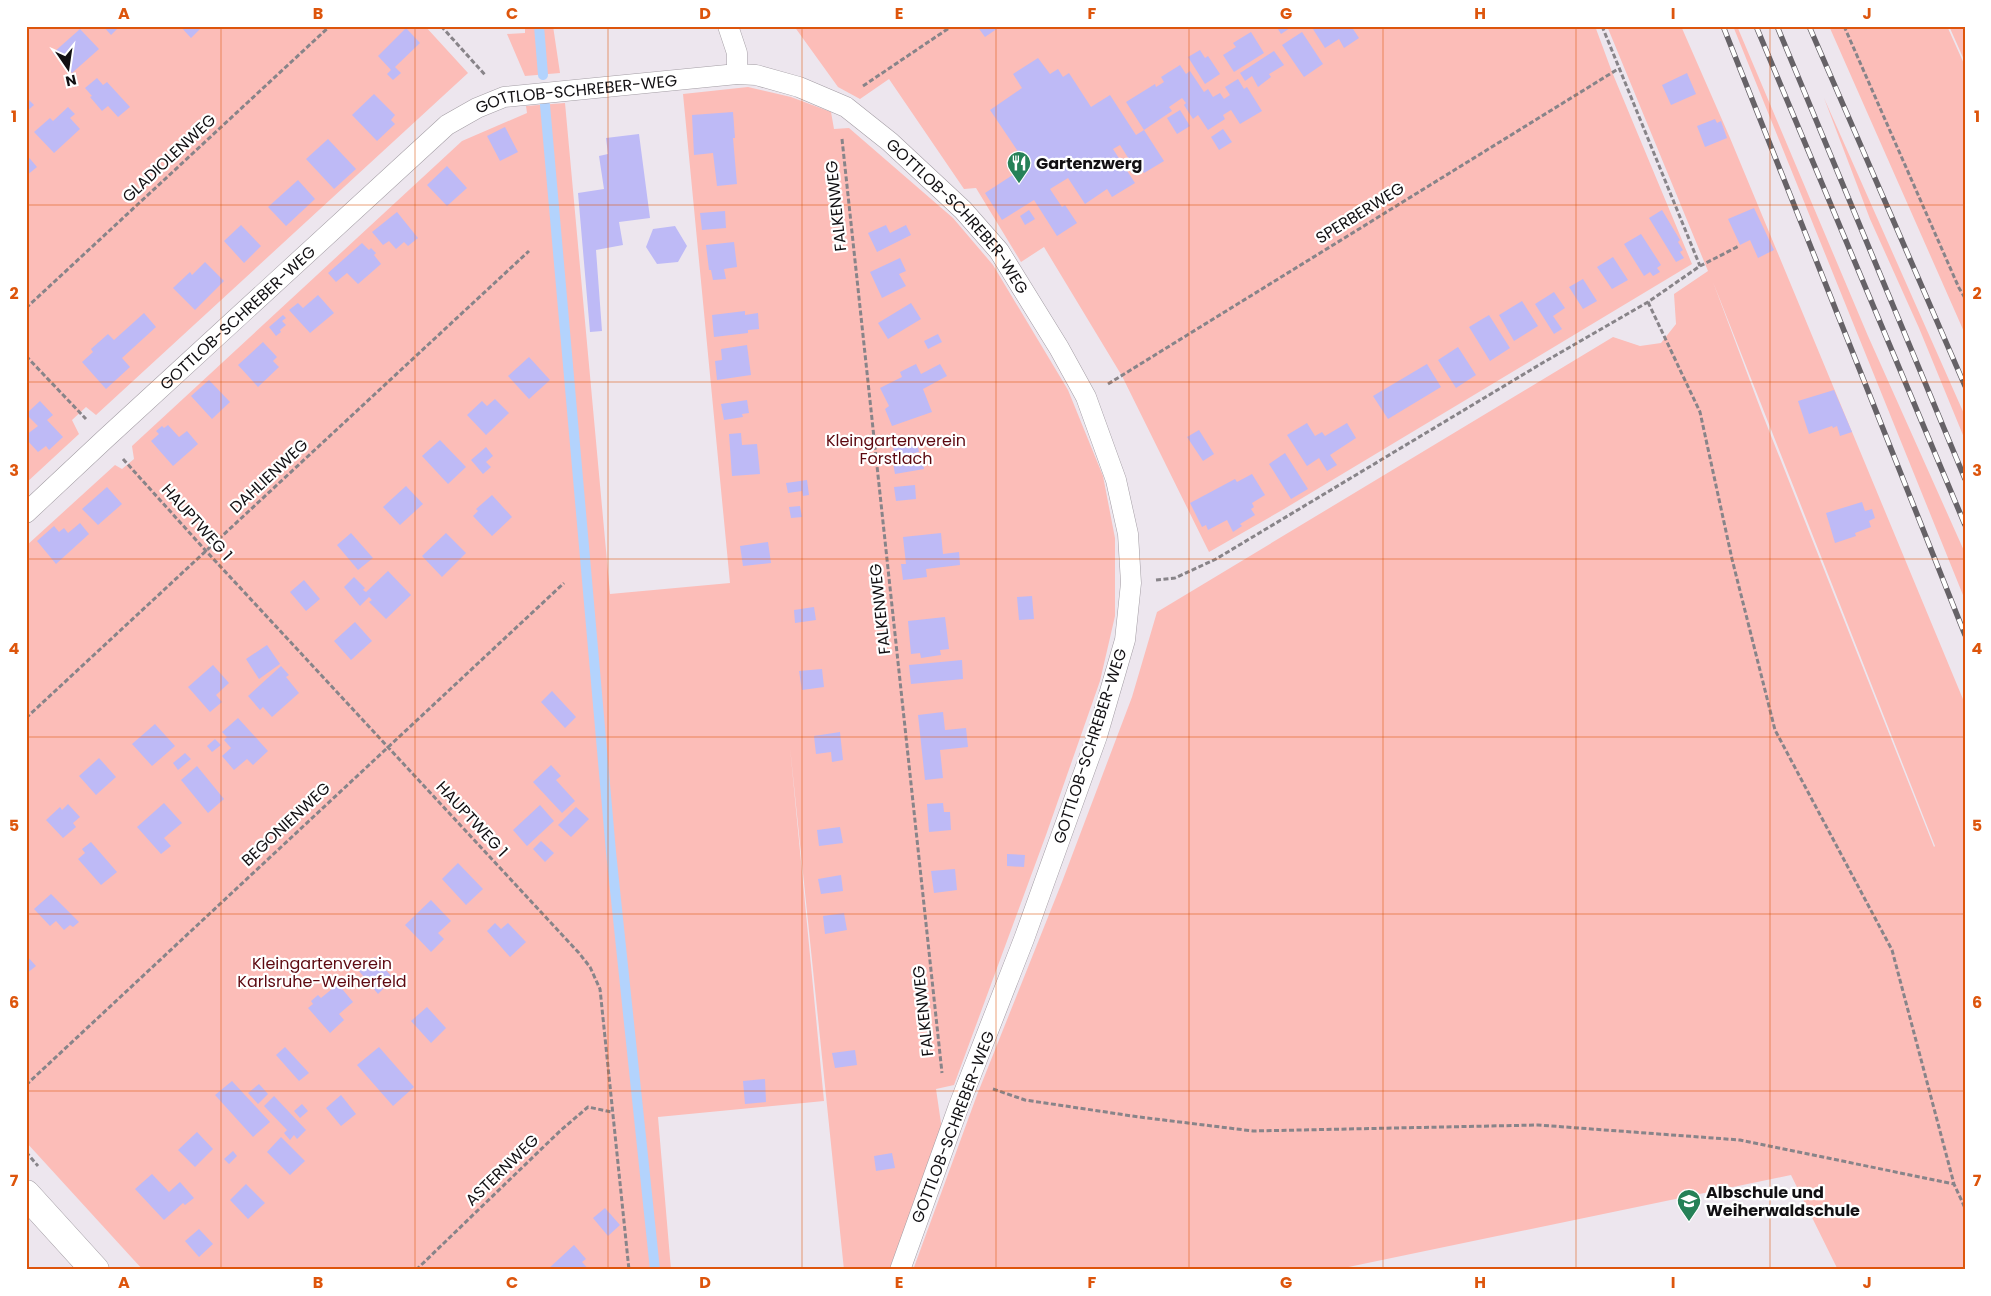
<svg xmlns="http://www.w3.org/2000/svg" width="1991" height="1296" font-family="Poppins,sans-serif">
<rect width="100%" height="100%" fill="#ede6ee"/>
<path fill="#fcbdb8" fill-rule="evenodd" d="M 26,26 L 425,26 L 468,73 L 96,415 L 86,407 L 72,420 L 79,434 L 26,483 Z
M 525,26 L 553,26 L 560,73 L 525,76 L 507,34 L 525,33 Z
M 794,26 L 1595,26 L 1612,72 L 1692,264 L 1284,509 L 1209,552 L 1122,376 L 1044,247 L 1021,262 L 976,188 L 964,189 L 889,79 L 860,99 L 838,87 Z
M 1607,26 L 1681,26 L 1730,138 L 1965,704 L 1965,1270 L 1838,1270 L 1791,1175 L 1334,1270 L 913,1270 L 977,1095 L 1062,882 L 1132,697 L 1157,612 L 1613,337 L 1640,346 L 1661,343 L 1676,324 L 1674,294 L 1708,271 ZM 1713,282 L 1935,846 L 1934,847 L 1762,413 Z
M 1733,26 L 1737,26 L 1868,336 L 1965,553 L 1965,600 Z
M 1829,26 L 1947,26 L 1965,66 L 1965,334 Z
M 1949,26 L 1965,26 L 1965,62 Z
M 748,87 L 791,97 L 831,112 L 834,129 L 849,128 L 953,218 L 993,265 L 1068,390 L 1103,476 L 1115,538 L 1115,616 L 1100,681 L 1046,835 L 954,1085 L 936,1089 L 942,1130 L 889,1270 L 844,1270 L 790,747 L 824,1101 L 658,1117 L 671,1270 L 143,1270 L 26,1142 L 26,546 L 115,465 L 122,469 L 134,459 L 132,446 L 462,141 L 527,113 L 526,106 L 565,103 L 610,594 L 730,583 L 683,94 Z
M 1824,98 L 1965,416 L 1965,440 L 1919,328 L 1870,219 Z"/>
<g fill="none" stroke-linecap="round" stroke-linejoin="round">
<path stroke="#b3d3fd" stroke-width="10" d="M 539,26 L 543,75
M 545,105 L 611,852 L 655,1270"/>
</g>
<path fill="#bebaf6" d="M 103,26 L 120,26 L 111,35 Z
M 180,26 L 203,26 L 191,38 Z
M 977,26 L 1001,26 L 985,37 Z
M 1276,26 L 1289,26 L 1290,28 L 1281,34 Z
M 1311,26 L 1351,26 L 1359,38 L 1344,48 L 1339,39 L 1325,48 Z
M 406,28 L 420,43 L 395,67 L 401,73 L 393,80 L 387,74 L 391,70 L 378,56 Z
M 80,29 L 99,49 L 72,73 L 53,53 Z
M 1251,32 L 1264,53 L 1234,72 L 1223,55 L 1236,47 L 1233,43 Z
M 1302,32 L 1323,64 L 1304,77 L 1282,45 Z
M 1200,50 L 1205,58 L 1208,56 L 1220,74 L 1205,84 L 1188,57 Z
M 1274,51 L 1284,65 L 1269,74 L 1271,77 L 1258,87 L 1252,76 L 1245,81 L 1240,73 Z
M 1038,58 L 1050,74 L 1058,69 L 1063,77 L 1069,73 L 1091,107 L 1110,95 L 1136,135 L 1144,130 L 1164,161 L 1144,173 L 1137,162 L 1132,164 L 1120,145 L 1113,149 L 1135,183 L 1112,197 L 1107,189 L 1085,204 L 1068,178 L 1050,189 L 1062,207 L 1065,205 L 1077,223 L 1057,236 L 1034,200 L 1002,220 L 985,193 L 1022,169 L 1014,156 L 1019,153 L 990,110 L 1022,88 L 1013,74 Z
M 1180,65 L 1186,74 L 1190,71 L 1204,92 L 1208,89 L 1213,97 L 1220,93 L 1224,99 L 1230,95 L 1225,87 L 1238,79 L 1244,89 L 1247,87 L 1262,111 L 1240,124 L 1231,110 L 1223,115 L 1225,119 L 1208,130 L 1198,115 L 1193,119 L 1184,105 L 1186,103 L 1182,98 L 1169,107 L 1172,111 L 1144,130 L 1126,102 L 1155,84 L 1156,87 L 1164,82 L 1161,77 Z
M 1687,73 L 1696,94 L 1671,105 L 1662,85 Z
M 97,78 L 103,85 L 107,82 L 130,107 L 118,117 L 108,106 L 102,111 L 90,97 L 92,96 L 85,88 Z
M 374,94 L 395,115 L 391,120 L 395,124 L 377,141 L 352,115 Z
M 26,97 L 34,105 L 26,112 Z
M 68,107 L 75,114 L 70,118 L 80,129 L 54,153 L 34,132 L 50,118 L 53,121 Z
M 1180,110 L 1190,126 L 1177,134 L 1167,118 Z
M 733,112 L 735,138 L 733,138 L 737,184 L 717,186 L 713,153 L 694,155 L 692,115 Z
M 1715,119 L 1717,123 L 1721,121 L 1727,138 L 1705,147 L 1697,126 Z
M 505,127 L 518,152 L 500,161 L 487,136 Z
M 1223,129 L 1232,142 L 1219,150 L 1211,137 Z
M 639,134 L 650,218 L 619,222 L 623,245 L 596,250 L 602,331 L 590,332 L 578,193 L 604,189 L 599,156 L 608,154 L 606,138 Z
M 328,139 L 356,169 L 334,189 L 306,159 Z
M 26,154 L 37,167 L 26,176 Z
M 447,166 L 467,188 L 447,206 L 427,185 Z
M 298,180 L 315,199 L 286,226 L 268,207 Z
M 1754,208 L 1774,250 L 1758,258 L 1750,240 L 1740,245 L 1728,219 Z
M 1029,210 L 1035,219 L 1025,225 L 1020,216 Z
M 1662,210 L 1680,240 L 1678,242 L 1683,250 L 1680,252 L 1684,258 L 1676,262 L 1649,218 Z
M 725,211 L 726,228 L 702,230 L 700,213 Z
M 397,212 L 418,238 L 408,246 L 404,242 L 396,249 L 389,241 L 383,245 L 372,232 Z
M 241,225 L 261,246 L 244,263 L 224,241 Z
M 886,225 L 890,233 L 906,225 L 911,235 L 877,252 L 868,233 Z
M 675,226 L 687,246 L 678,262 L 657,264 L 646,247 L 653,229 Z
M 1641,234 L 1661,265 L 1657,268 L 1660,272 L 1653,276 L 1650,272 L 1644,276 L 1624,244 Z
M 734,242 L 737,267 L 724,269 L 726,279 L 713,280 L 711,270 L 709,270 L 706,245 Z
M 362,243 L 369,250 L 371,248 L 376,253 L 374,255 L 381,264 L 358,284 L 347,273 L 336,282 L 328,273 Z
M 1613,257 L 1628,280 L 1612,289 L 1597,267 Z
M 900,258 L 906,271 L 899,274 L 906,286 L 882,298 L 870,272 Z
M 205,262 L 224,281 L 195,310 L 173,288 L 190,272 L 192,275 Z
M 1583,279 L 1597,301 L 1583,309 L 1569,287 Z
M 1554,292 L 1565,308 L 1553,316 L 1562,329 L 1554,334 L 1535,304 Z
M 318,295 L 334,313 L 310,333 L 289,310 L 298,303 L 303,308 Z
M 1522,301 L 1538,326 L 1514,341 L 1499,315 Z
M 911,303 L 921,319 L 888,339 L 878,323 Z
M 745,311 L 745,315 L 758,313 L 759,329 L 748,330 L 748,333 L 714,337 L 712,315 Z
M 144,313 L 156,327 L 122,358 L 130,367 L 106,389 L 82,362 L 93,352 L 91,349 L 108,334 L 114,340 Z
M 283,315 L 286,318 L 282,321 L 286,325 L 280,330 L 281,332 L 276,336 L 269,327 Z
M 1489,315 L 1510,348 L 1490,361 L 1469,327 Z
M 938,334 L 942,342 L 928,349 L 924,341 Z
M 263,342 L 277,357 L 273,361 L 279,367 L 258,387 L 238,365 Z
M 747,345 L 751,375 L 717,380 L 715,361 L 722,360 L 721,349 Z
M 1458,347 L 1476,375 L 1456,388 L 1438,360 Z
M 529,357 L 550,380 L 529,399 L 508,376 Z
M 916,364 L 921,374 L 940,364 L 947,376 L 923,389 L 932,412 L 892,426 L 885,409 L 889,406 L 880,388 L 902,377 L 900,372 Z
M 1427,364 L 1441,387 L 1388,419 L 1373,396 Z
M 209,380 L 230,402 L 212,419 L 191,396 Z
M 1834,390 L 1852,432 L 1840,436 L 1837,426 L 1833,428 L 1832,426 L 1809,434 L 1798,401 Z
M 495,399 L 509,413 L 486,435 L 467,415 L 482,401 L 487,406 Z
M 747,400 L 749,413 L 742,414 L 743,417 L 724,420 L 721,404 Z
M 40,401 L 53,415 L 47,420 L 63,437 L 49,450 L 46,446 L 38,452 L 26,439 L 26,435 L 38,426 L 26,414 Z
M 1307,423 L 1315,436 L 1322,432 L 1325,436 L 1347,423 L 1356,438 L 1330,455 L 1337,465 L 1327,471 L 1319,458 L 1307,466 L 1287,435 Z
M 168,425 L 179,437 L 187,431 L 198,444 L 173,466 L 151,441 L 159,434 L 156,431 L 162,426 L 164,428 Z
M 1199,430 L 1214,454 L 1203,461 L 1187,437 Z
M 741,433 L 742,445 L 757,444 L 760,474 L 732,476 L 729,434 Z
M 916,437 L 919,452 L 895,457 L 892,442 Z
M 440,440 L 466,467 L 448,484 L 422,456 Z
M 486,447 L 493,456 L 486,462 L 491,467 L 483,474 L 471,460 Z
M 1285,453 L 1308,489 L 1291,499 L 1269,464 Z
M 914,459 L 915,462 L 922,461 L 924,469 L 895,474 L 893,463 Z
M 1252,474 L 1265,495 L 1252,503 L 1254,507 L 1251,509 L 1255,515 L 1240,524 L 1242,526 L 1233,532 L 1227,520 L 1208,530 L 1206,525 L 1202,527 L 1190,503 L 1235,479 L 1237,482 Z
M 807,480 L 809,495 L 803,496 L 802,491 L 788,493 L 786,483 Z
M 915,485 L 916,499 L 896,501 L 894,487 Z
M 406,486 L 423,504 L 400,525 L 383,507 Z
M 107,487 L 122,504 L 98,525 L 82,509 Z
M 492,495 L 512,517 L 492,536 L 473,516 L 478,511 L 476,509 Z
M 1862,502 L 1865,511 L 1872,509 L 1875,518 L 1869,521 L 1871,527 L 1855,533 L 1856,536 L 1835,543 L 1826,513 Z
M 800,506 L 802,517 L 791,518 L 789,507 Z
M 80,523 L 89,534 L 56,564 L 37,541 L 54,526 L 59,532 L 64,528 L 68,533 Z
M 351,533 L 373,558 L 358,570 L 337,545 Z
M 446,533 L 466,553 L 442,577 L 422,556 Z
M 941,533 L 943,554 L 959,552 L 960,565 L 926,569 L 927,577 L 903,580 L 901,564 L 906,564 L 903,537 Z
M 768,542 L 771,563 L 743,566 L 740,546 Z
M 388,571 L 411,595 L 386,619 L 369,602 L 372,600 L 369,597 L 360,606 L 344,587 L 354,577 L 365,588 L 363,590 L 366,592 Z
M 304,580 L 320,599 L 306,611 L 290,592 Z
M 1032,596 L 1034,619 L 1019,620 L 1017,597 Z
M 814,607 L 816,620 L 795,623 L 794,610 Z
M 945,617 L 949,649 L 940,650 L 941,655 L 921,658 L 920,653 L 911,654 L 908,621 Z
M 355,622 L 372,641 L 351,660 L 334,641 Z
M 267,645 L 280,664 L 259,679 L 246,659 Z
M 962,660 L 963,679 L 911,684 L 909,665 Z
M 213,665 L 229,683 L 216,695 L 222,702 L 210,712 L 188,687 Z
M 281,666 L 289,675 L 286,677 L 299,693 L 272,717 L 263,707 L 260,710 L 248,696 Z
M 822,669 L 824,687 L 802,690 L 799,671 Z
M 552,691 L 576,717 L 565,728 L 541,702 Z
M 943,712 L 945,730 L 966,728 L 968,747 L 940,750 L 943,778 L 925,780 L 918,715 Z
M 238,718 L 268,751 L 253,765 L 247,759 L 234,770 L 222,756 L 231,748 L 224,740 L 227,737 L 222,732 Z
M 155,724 L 175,746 L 152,766 L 132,744 Z
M 840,732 L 843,760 L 832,762 L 831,752 L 816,754 L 814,736 Z
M 215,739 L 221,745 L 212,752 L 207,746 Z
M 185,753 L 191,759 L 178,770 L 173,763 Z
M 99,758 L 116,777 L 96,795 L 79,776 Z
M 551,765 L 561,776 L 556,780 L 575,801 L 562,813 L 533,782 Z
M 197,766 L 224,799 L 208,813 L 181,780 Z
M 164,803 L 182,823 L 164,838 L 171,846 L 161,854 L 137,827 Z
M 943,803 L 944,812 L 950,812 L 951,830 L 929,832 L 927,804 Z
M 68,804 L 80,817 L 73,823 L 76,827 L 63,838 L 46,820 L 60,807 L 62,810 Z
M 540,805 L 554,821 L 527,846 L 513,830 Z
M 576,807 L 589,819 L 571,837 L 558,825 Z
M 840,827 L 843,843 L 819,846 L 817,830 Z
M 541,841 L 554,853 L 545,862 L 533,849 Z
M 91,842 L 117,872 L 101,885 L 78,859 L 85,853 L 82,849 Z
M 1007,854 L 1025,855 L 1024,867 L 1007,866 Z
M 458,863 L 483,889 L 466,905 L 442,879 Z
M 955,869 L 957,890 L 934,893 L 931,871 Z
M 841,875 L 843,891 L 821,894 L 818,879 Z
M 51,894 L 79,922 L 73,927 L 70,925 L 64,930 L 56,921 L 50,926 L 34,909 Z
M 431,900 L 451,921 L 438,933 L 444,939 L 431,952 L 405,925 Z
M 844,913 L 847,930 L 825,934 L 823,916 Z
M 495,923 L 501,929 L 508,923 L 526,942 L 510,957 L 487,931 Z
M 26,955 L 36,966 L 26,974 Z
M 375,957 L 391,976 L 384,983 L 386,986 L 378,994 L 359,971 Z
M 338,984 L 353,1002 L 339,1014 L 344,1020 L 330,1033 L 308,1008 L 313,1004 L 311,1001 L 318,995 L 321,998 Z
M 427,1007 L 446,1028 L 431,1043 L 411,1021 Z
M 285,1047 L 309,1073 L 299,1081 L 276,1055 Z
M 379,1047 L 414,1087 L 393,1106 L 357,1065 Z
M 855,1050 L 857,1065 L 835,1068 L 832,1053 Z
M 765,1079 L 766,1102 L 745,1104 L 743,1081 Z
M 232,1081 L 270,1122 L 253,1137 L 215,1095 Z
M 259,1084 L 268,1094 L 258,1104 L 248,1093 Z
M 341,1095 L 356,1114 L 341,1126 L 326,1108 Z
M 274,1096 L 306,1130 L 297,1139 L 294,1135 L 290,1140 L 284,1133 L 287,1130 L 264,1106 Z
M 302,1104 L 308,1111 L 300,1118 L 294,1111 Z
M 197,1132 L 213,1149 L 195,1167 L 178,1150 Z
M 281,1137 L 305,1161 L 290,1175 L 267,1152 Z
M 233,1151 L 237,1156 L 229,1164 L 224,1159 Z
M 892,1153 L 895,1168 L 876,1171 L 874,1156 Z
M 152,1174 L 169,1192 L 180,1182 L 194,1198 L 185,1205 L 183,1203 L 164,1220 L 135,1189 Z
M 246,1184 L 265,1203 L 248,1219 L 230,1200 Z
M 605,1208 L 620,1225 L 608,1236 L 593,1218 Z
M 199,1229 L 213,1244 L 199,1257 L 185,1241 Z
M 574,1245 L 586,1259 L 582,1262 L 589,1270 L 547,1270 Z"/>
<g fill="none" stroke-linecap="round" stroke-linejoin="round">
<g stroke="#a39da4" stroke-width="21">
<g id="service">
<path d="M 728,26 L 737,53 L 737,74"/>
<path id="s1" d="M 26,513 L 105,439 L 447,125 L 477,108 L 504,97 L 737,74 L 756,75 L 799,87 L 846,107 L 890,142 L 963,210 L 999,251 L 1059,348 L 1086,397 L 1116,480 L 1128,534 L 1131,583 L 1125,640 L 1097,736 L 1024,939 L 958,1108 L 900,1270"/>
</g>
</g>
<g stroke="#a39da4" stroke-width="29">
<path id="minor" d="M 26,1194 L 95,1270"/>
</g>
<path stroke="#888489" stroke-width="3" stroke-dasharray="5 2.5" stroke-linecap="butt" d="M 441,26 L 486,76
M 1602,26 L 1700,266
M 1844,26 L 1959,288 L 1965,298
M 863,86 L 952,26
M 842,139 L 942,1073
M 1648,302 L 1700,412 L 1732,559 L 1775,730 L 1892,950 L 1954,1184 L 1965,1208
M 26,308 L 330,26
M 26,356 L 86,419
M 1108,384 L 1618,69
M 123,459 L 206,551 L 579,953 L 590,967 L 600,989 L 629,1270
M 1156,580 L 1175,578 L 1216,559 L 1544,362 L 1648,302 L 1700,266 L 1739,246
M 26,718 L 529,251
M 26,1085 L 564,583
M 993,1089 L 1025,1100 L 1139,1117 L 1253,1131 L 1538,1125 L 1740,1140 L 1954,1184
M 26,1152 L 38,1166
M 416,1270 L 560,1131 L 588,1107 L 612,1112"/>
<use href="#service" stroke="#fff" stroke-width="20"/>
<use href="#minor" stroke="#fff" stroke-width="28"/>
<g stroke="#666267" stroke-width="5.5">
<path id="rail" d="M 1723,26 L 1965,635
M 1756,26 L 1965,525
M 1777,26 L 1965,479
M 1809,26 L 1965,386"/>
</g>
<use href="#rail" stroke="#fff" stroke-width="4" stroke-dasharray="11" stroke-linecap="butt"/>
</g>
<path fill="none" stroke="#dd550c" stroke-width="1" stroke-opacity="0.55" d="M 221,26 L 221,1270M 415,26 L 415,1270M 608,26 L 608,1270M 802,26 L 802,1270M 996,26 L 996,1270M 1189,26 L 1189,1270M 1383,26 L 1383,1270M 1576,26 L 1576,1270M 1770,26 L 1770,1270M 26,205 L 1965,205M 26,382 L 1965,382M 26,559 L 1965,559M 26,737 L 1965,737M 26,914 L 1965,914M 26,1091 L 1965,1091"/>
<defs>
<g id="restaurant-pin" transform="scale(1.25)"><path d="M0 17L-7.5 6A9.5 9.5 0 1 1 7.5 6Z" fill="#268157" stroke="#fff"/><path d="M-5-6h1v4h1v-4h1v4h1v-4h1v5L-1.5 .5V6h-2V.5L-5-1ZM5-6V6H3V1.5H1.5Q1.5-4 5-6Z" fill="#fff"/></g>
<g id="school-pin" transform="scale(1.25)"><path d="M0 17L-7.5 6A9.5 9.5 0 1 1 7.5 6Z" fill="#268157" stroke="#fff"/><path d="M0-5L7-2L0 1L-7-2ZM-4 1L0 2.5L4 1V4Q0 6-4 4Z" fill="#fff"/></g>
</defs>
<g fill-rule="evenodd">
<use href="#restaurant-pin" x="1019" y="163"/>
<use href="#school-pin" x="1689" y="1201"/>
</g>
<g text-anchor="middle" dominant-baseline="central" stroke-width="4.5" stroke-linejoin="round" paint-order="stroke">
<g font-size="16" fill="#121013" stroke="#fff">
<text stroke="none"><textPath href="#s1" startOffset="708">GOTTLOB-SCHREBER-WEG</textPath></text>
<text transform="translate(169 158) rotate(-43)">GLADIOLENWEG</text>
<text transform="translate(836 206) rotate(-96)">FALKENWEG</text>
<text transform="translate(1360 213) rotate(-32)">SPERBERWEG</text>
<text stroke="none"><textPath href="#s1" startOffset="1142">GOTTLOB-SCHREBER-WEG</textPath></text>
<text stroke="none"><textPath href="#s1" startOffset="288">GOTTLOB-SCHREBER-WEG</textPath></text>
<text transform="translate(269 476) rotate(-43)">DAHLIENWEG</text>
<text transform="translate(197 522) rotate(48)">HAUPTWEG 1</text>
<text transform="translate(880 609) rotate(-96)">FALKENWEG</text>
<text transform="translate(1090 746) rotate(-72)">GOTTLOB-SCHREBER-WEG</text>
<text transform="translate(472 819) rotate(47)">HAUPTWEG 1</text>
<text transform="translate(286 824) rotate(-43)">BEGONIENWEG</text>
<text transform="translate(923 1011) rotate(-96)">FALKENWEG</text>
<text transform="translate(953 1127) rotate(-69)">GOTTLOB-SCHREBER-WEG</text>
<text transform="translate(502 1170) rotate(-44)">ASTERNWEG</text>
</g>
<g font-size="16" font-weight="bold" fill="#121013" stroke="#fff" text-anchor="start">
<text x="1036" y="163">Gartenzwerg</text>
<text x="1706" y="1192">Albschule und<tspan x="1706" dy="18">Weiherwaldschule</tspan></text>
</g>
<g font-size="16" fill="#5d0910" stroke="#fff">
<text x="896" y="440">Kleingartenverein<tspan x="896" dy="18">Forstlach</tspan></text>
<text x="322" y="963">Kleingartenverein<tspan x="322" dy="18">Karlsruhe-Weiherfeld</tspan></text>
</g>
</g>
<rect width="1991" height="1296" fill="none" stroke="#ffffff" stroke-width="55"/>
<g transform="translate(68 68) rotate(167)" stroke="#ffffff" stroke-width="4" paint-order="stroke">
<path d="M0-4L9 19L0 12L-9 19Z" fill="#121013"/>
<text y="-8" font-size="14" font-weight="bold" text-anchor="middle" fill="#121013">N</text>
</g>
<rect x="28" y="28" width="1936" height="1240" fill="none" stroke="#dd550c" stroke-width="2"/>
<g font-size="16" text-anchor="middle" font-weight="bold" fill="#dd550c">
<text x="124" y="19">A</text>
<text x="318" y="19">B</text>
<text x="512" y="19">C</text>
<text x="705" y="19">D</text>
<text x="899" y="19">E</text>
<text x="1092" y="19">F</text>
<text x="1286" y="19">G</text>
<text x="1480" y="19">H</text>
<text x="1673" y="19">I</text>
<text x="1867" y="19">J</text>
<text x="14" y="122">1</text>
<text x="1977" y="122">1</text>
<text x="14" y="299">2</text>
<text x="1977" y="299">2</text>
<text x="14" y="476">3</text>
<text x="1977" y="476">3</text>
<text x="14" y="654">4</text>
<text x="1977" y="654">4</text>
<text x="14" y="831">5</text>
<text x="1977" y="831">5</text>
<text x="14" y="1008">6</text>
<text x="1977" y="1008">6</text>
<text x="14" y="1186">7</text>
<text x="1977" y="1186">7</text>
<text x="124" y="1288">A</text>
<text x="318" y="1288">B</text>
<text x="512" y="1288">C</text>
<text x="705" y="1288">D</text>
<text x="899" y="1288">E</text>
<text x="1092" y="1288">F</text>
<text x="1286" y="1288">G</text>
<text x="1480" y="1288">H</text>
<text x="1673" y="1288">I</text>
<text x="1867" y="1288">J</text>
</g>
</svg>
